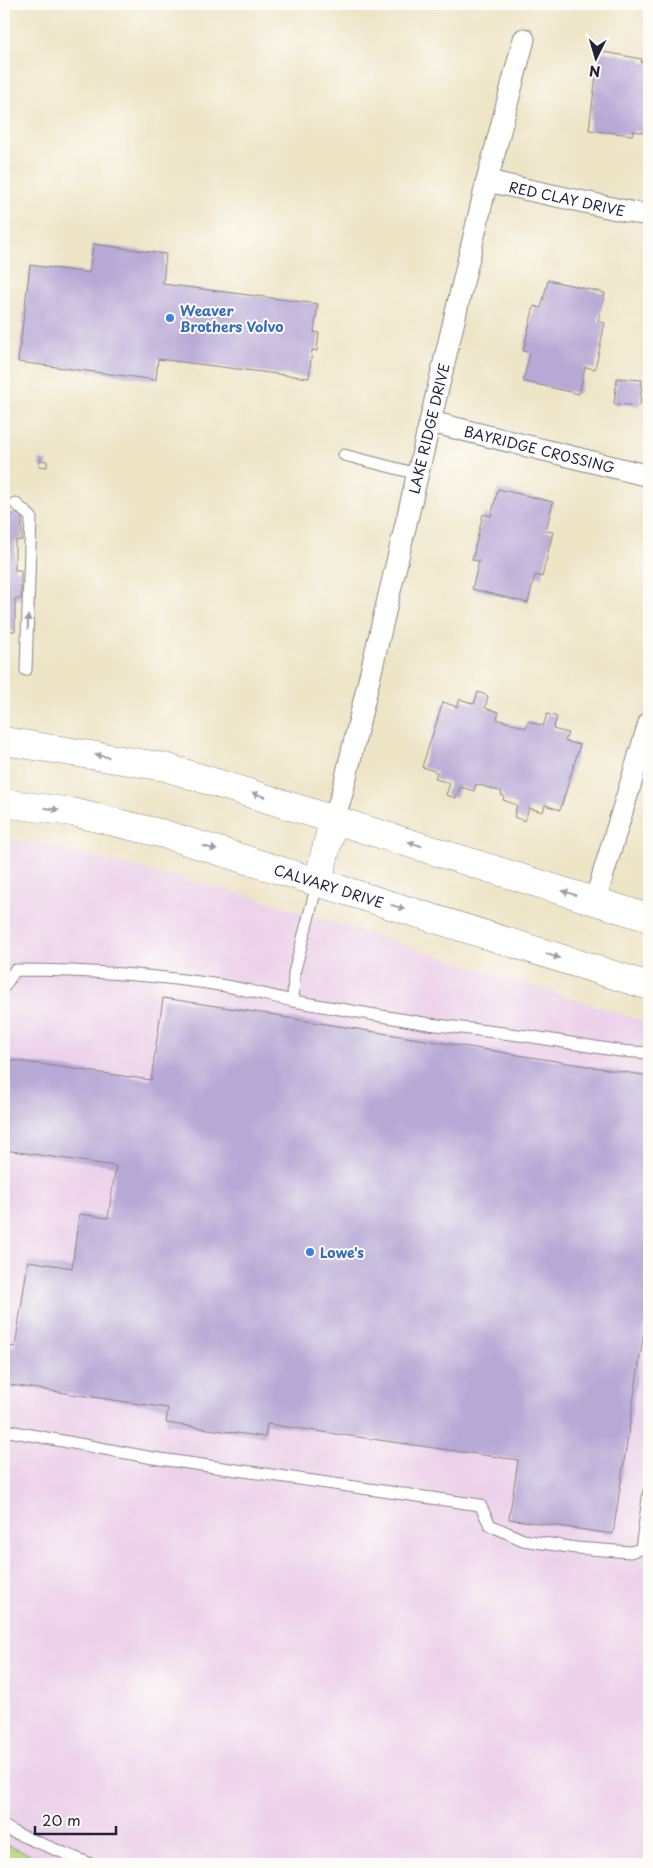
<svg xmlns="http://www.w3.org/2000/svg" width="653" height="1868" font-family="'Playpen Sans',sans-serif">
<rect width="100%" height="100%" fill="#fdfcf7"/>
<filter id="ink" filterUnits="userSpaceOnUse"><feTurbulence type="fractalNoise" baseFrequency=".02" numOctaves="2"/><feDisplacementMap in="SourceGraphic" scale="10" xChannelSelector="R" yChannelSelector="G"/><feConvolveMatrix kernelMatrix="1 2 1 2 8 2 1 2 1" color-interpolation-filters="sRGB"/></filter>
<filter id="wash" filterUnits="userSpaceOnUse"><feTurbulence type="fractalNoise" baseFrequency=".0096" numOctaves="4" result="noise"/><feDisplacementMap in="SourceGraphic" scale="20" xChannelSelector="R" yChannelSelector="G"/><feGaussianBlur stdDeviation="1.12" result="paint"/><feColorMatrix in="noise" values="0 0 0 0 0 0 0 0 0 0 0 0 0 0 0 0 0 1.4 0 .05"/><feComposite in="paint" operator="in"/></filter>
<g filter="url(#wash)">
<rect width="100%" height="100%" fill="#eee5c7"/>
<path fill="#ecd1ea" d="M 4,839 L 41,844 L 254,897 L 649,1023 L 649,1864 L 4,1864 Z"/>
<path fill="#b8d87f" stroke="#6d7d5d" d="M 4,1844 L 52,1864 L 4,1864 Z"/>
<g id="blocks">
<path fill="#b7a9d6" d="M 599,51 L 642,59 L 641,63 L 649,63 L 649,133 L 633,131 L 632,135 L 589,130 Z
M 93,244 L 166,254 L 163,284 L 318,304 L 314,332 L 319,333 L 317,351 L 312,350 L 309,378 L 158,359 L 156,380 L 18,362 L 30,265 L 89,273 Z
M 548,280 L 605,293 L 598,321 L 605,323 L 595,369 L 585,367 L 579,394 L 523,381 L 530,353 L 523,351 L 534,306 L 541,308 Z
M 617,378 L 642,380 L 640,406 L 614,404 Z
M 40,460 L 47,461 L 47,467 L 39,466 Z
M 498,489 L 553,502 L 546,531 L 553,532 L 542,577 L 535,575 L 528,603 L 472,589 L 479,561 L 472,560 L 483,514 L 491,516 Z
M 4,514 L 22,514 L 22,540 L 15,541 L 15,570 L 21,570 L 21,599 L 15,599 L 15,631 L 4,631 Z
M 478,692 L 488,696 L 485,708 L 499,712 L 497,719 L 526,728 L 528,721 L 543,726 L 547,714 L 557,717 L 553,729 L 568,733 L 565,741 L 580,745 L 560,810 L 545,805 L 543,812 L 529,808 L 525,821 L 514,817 L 517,805 L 503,800 L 504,796 L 501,795 L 502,792 L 476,784 L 474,791 L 460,787 L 456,798 L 446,795 L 450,783 L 435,779 L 437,772 L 422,767 L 443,702 L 457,707 L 460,699 L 474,704 Z
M 163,998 L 282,1016 L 282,1017 L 649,1076 L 649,1298 L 613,1534 L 509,1519 L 518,1460 L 267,1424 L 265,1437 L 166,1423 L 168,1408 L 4,1384 L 4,1345 L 15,1347 L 28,1261 L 72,1268 L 79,1214 L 108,1218 L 116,1166 L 4,1150 L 4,1059 L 151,1080 Z"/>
</g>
</g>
<g filter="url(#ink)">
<use href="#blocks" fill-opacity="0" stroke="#888481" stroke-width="1"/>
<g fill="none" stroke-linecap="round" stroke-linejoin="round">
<g stroke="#888481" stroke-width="13">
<path id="lane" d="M 344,455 L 418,474
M 15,503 L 31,517 L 26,670
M 318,881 L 294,973 L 293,1001 L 429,1024 L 527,1036 L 620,1051 L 649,1053
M 4,987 L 15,970 C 85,970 157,975 226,986 C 248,990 271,996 293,1001
M 4,1430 L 153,1458 L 480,1505 L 490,1525 L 523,1540 L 576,1548 L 630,1552 L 649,1547
M 641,1549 L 649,1491
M 4,1826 L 15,1833 L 91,1864"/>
</g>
<g stroke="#888481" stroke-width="23">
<g id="street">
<path id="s1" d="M 487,181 L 635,213 L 649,214"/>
<path id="s2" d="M 431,422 L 649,476"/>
<path id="s3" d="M 334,818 L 342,794 L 487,181 L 524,39"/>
<path d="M 595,901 L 649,723"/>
</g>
</g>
<g stroke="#888481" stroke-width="29">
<g id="secondary">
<path d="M 4,741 L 165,767 L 649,918"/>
<path id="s4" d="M 4,803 L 72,812 L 164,834 L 649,986"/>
<path d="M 318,881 L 334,818"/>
</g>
</g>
<use href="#lane" stroke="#fff" stroke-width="11"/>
<use href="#street" stroke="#fff" stroke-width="21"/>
<use href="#secondary" stroke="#fff" stroke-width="28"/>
</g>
<defs><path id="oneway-solid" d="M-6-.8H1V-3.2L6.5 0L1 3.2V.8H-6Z" transform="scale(1.25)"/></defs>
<g fill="#9c9ca7">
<use href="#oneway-solid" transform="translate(28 622) rotate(-88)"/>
<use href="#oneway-solid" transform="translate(102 756) rotate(-170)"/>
<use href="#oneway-solid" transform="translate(259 795) rotate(-163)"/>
<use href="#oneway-solid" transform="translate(52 809) rotate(9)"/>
<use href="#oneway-solid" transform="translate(415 844) rotate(-162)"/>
<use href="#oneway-solid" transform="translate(210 848) rotate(17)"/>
<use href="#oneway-solid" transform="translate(569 893) rotate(-162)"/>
<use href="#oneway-solid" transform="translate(398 907) rotate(18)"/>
<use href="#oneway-solid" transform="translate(553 956) rotate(18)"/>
</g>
</g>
<g fill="#3f7fe0" stroke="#fdfcf7" stroke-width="2">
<circle cx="170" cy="318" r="5"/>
<circle cx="310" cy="1252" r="5"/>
</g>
<g text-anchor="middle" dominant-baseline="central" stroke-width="4" stroke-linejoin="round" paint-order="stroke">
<g font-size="14" fill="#22223b" stroke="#fdfcf7">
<text stroke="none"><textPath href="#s1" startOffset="82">RED CLAY DRIVE</textPath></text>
<text stroke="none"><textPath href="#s3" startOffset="401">LAKE RIDGE DRIVE</textPath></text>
<text stroke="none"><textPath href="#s2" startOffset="112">BAYRIDGE CROSSING</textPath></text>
<text stroke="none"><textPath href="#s4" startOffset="336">CALVARY DRIVE</textPath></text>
</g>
<g font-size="14" font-weight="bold" fill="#366cbe" stroke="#fdfcf7" text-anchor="start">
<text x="180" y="310">Weaver<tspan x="180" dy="16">Brothers Volvo</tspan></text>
<text x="320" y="1252">Lowe's</text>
</g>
</g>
<rect width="653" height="1868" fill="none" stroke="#fdfcf7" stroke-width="20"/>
<g transform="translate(596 58) rotate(185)" stroke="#fdfcf7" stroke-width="4" paint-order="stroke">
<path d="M0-4L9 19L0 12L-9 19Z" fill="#22223b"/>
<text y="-8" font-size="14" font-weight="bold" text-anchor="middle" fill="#22223b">N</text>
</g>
<path d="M35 1826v8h81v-8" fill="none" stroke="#22223b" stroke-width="2.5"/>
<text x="42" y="1826" font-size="15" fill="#22223b" stroke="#fdfcf7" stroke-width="4" paint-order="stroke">20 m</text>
</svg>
